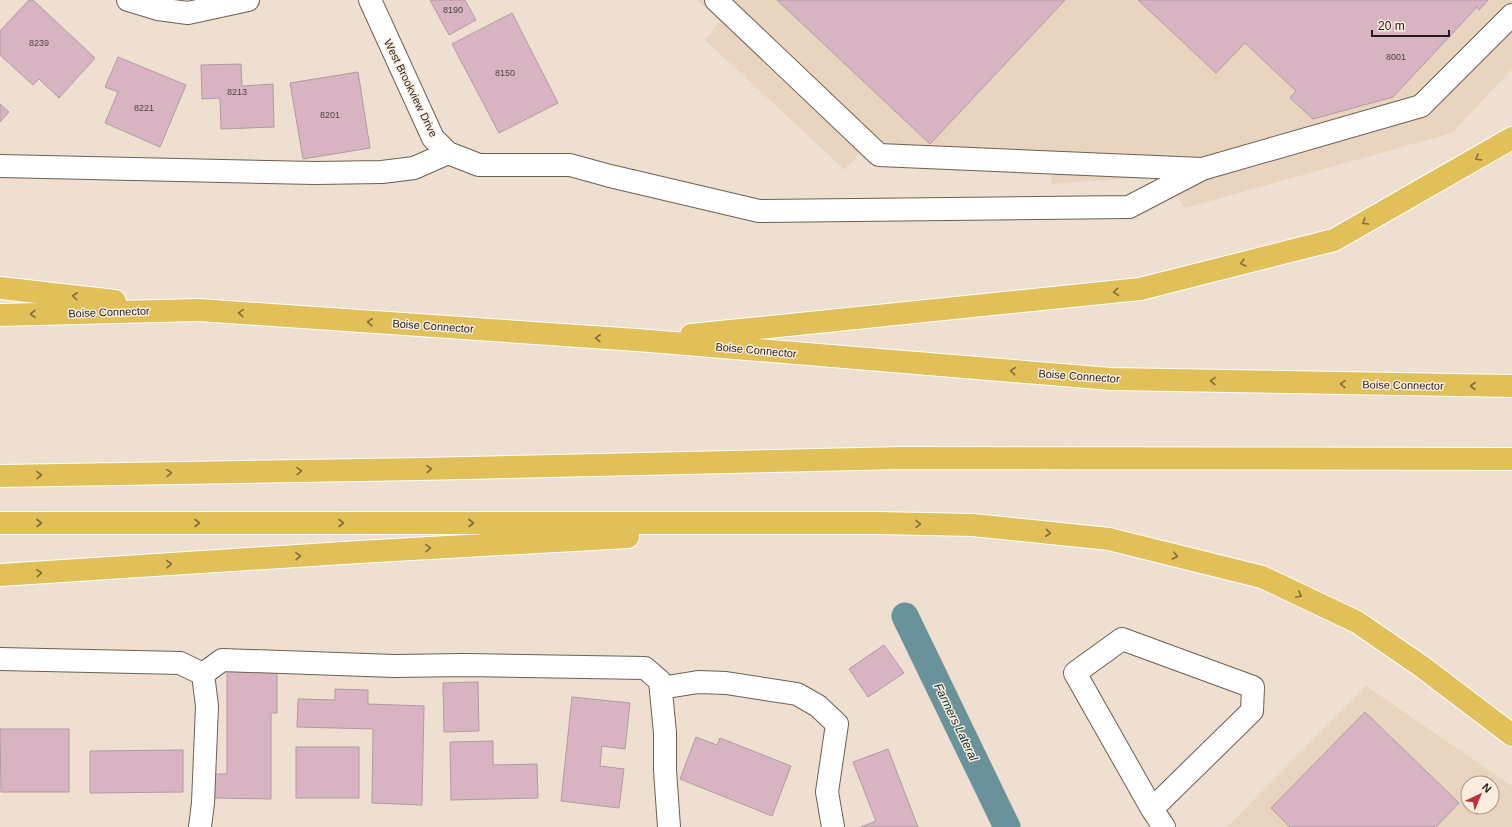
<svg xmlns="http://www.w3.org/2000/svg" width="1512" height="827" font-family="Helvetica,sans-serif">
<rect width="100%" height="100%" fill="#eedfd0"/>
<path fill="#e8d4bf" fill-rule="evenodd" d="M 697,0 L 1512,0 L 1512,69 L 1452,133 L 1185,208 L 1159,176 L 1051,184 L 1053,172 L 873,166 L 859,154 L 845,170 L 705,40 L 720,21 Z
M 1366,686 L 1512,786 L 1512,827 L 1227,827 ZM 1468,783 L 1492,783 L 1492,807 L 1468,807 Z"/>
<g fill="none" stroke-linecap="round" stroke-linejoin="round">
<path stroke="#69929a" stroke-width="27" d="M 905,616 L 1007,827"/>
</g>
<path fill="#d8b4c2" stroke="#af9ba3" d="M 29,0 L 33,0 L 95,58 L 59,98 L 39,79 L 33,85 L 0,55 L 0,31 Z
M 430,0 L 465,0 L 476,20 L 449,35 Z
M 777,0 L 1065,0 L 930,144 Z
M 1138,0 L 1488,0 L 1479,10 L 1477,7 L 1393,97 L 1313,119 L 1290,98 L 1296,91 L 1245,43 L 1216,73 Z
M 512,13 L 558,103 L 499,133 L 452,44 Z
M 118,57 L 186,85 L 160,147 L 105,123 L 118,92 L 105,87 Z
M 241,64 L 242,86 L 273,84 L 274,127 L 221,129 L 220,98 L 202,99 L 201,65 Z
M 358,72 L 370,148 L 303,159 L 290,83 Z
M 0,104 L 9,112 L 0,122 Z
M 884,645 L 904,673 L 868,697 L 849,669 Z
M 227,669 L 277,670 L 277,713 L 271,713 L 271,799 L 213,798 L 213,774 L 227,774 Z
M 478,682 L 479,731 L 444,732 L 443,683 Z
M 335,689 L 368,690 L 368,704 L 424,706 L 422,805 L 372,803 L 373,729 L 297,727 L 298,699 L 335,700 Z
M 572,697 L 630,703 L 625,749 L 602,746 L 600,766 L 624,769 L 619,808 L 561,801 Z
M 1365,712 L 1459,803 L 1436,827 L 1290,827 L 1271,808 Z
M 0,729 L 69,729 L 69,792 L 1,792 Z
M 696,737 L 717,745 L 720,738 L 791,766 L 772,816 L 680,779 Z
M 493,741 L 493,765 L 537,764 L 538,798 L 451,800 L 450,742 Z
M 296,747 L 359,747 L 359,798 L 296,798 Z
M 888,749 L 918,827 L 861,827 L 876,821 L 853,762 Z
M 183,750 L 183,792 L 90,793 L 90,751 Z"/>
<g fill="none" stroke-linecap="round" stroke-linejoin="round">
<g stroke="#6d6053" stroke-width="24">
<path id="minor" d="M 128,0 L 158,9 L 188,13 L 248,0
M 370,0 L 433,138 L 448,153 L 479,165 L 570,165 L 610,176 L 759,211 L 1129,207 L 1202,169
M 716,0 L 879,155 L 1202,169 L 1421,106 L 1512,15
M 0,166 L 315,173 L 382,172 L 414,168 L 448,153
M 0,659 L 180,663 L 203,674 L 207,706 L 203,803 L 200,827
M 203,674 L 222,660 L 394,666 L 465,665 L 645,668 L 660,681 L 665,733 L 665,770 L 669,827
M 661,688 L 698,682 L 726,683 L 797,694 L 818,706 L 837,724 L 827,792 L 833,827
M 1152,809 L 1252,711 L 1253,687 L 1122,639 L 1075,673 L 1152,809 L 1164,827"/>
</g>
<g stroke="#fff" stroke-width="24">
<path id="highway" d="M 0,288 L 115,301
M 0,315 L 198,310 L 637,340 L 1111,379 L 1512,386
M 691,335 L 1140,289 L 1334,240 L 1512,138
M 0,476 L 421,469 L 903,458 L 1512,459
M 0,523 L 879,523 L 973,525 L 1109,539 L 1262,577 L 1357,622 L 1421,666 L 1512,735
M 0,575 L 359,552 L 628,537"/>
</g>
<use href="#minor" stroke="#fff" stroke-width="22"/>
<use href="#highway" stroke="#e1bf59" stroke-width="22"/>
</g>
<defs><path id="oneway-chevron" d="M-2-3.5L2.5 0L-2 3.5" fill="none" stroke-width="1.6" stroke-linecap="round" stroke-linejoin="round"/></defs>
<g stroke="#826e38">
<use href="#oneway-chevron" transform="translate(1478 158) rotate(150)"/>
<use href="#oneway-chevron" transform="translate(1365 222) rotate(150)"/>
<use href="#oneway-chevron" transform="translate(1243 263) rotate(166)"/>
<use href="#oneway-chevron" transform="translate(1116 292) rotate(174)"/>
<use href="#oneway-chevron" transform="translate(75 296) rotate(-174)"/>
<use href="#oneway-chevron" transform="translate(241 313) rotate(-176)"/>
<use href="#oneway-chevron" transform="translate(33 314) rotate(178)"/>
<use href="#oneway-chevron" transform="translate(370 322) rotate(-176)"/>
<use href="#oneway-chevron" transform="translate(598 338) rotate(-176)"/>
<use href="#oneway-chevron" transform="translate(1013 371) rotate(-175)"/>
<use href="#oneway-chevron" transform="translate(1213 381) rotate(-179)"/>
<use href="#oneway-chevron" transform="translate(1343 384) rotate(-179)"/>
<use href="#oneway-chevron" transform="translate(1473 386) rotate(-180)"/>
<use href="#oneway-chevron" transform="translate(429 469) rotate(-1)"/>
<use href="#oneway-chevron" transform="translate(299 471) rotate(-1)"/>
<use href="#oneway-chevron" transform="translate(169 473) rotate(-1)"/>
<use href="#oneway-chevron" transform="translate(39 475) rotate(-1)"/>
<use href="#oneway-chevron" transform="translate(39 523)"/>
<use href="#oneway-chevron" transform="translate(197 523)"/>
<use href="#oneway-chevron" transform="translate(341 523)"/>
<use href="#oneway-chevron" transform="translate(471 523)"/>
<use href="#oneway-chevron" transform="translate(918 524) rotate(1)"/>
<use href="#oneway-chevron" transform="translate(1048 533) rotate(6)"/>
<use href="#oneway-chevron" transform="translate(428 548) rotate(-3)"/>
<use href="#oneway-chevron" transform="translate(298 556) rotate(-4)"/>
<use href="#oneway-chevron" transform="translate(1175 556) rotate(14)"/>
<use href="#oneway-chevron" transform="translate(169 564) rotate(-4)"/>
<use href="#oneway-chevron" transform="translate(39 573) rotate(-4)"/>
<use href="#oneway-chevron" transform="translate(1299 595) rotate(25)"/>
</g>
<g text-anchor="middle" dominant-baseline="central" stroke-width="3" stroke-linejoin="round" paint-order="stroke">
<g font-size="9" fill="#504342">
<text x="453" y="10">8190</text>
<text x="39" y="43">8239</text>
<text x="1396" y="57">8001</text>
<text x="505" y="73">8150</text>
<text x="237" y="92">8213</text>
<text x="144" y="108">8221</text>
<text x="330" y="115">8201</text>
</g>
<g font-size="11" fill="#231d18" stroke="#fbeddd">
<text transform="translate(411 88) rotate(64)">West Brookview Drive</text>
<text transform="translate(109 312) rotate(-2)">Boise Connector</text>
<text transform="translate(433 326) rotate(4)">Boise Connector</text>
<text transform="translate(756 350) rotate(5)">Boise Connector</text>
<text transform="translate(1079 376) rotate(4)">Boise Connector</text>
<text transform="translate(1403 385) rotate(1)">Boise Connector</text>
</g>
<g font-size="12" font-style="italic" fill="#053037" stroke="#fbeddd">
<text transform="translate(956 722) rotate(64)">Farmers Lateral</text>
</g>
</g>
<g transform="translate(1480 795) rotate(44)"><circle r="19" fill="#fbeddd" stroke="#a59a8e"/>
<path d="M0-3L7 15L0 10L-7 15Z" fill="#c0303b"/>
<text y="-6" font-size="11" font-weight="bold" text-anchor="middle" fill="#231d18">N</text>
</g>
<path d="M1372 30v6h77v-6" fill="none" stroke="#231d18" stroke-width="2"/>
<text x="1378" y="30" font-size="12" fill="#231d18" stroke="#fbeddd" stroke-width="3" paint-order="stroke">20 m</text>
</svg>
